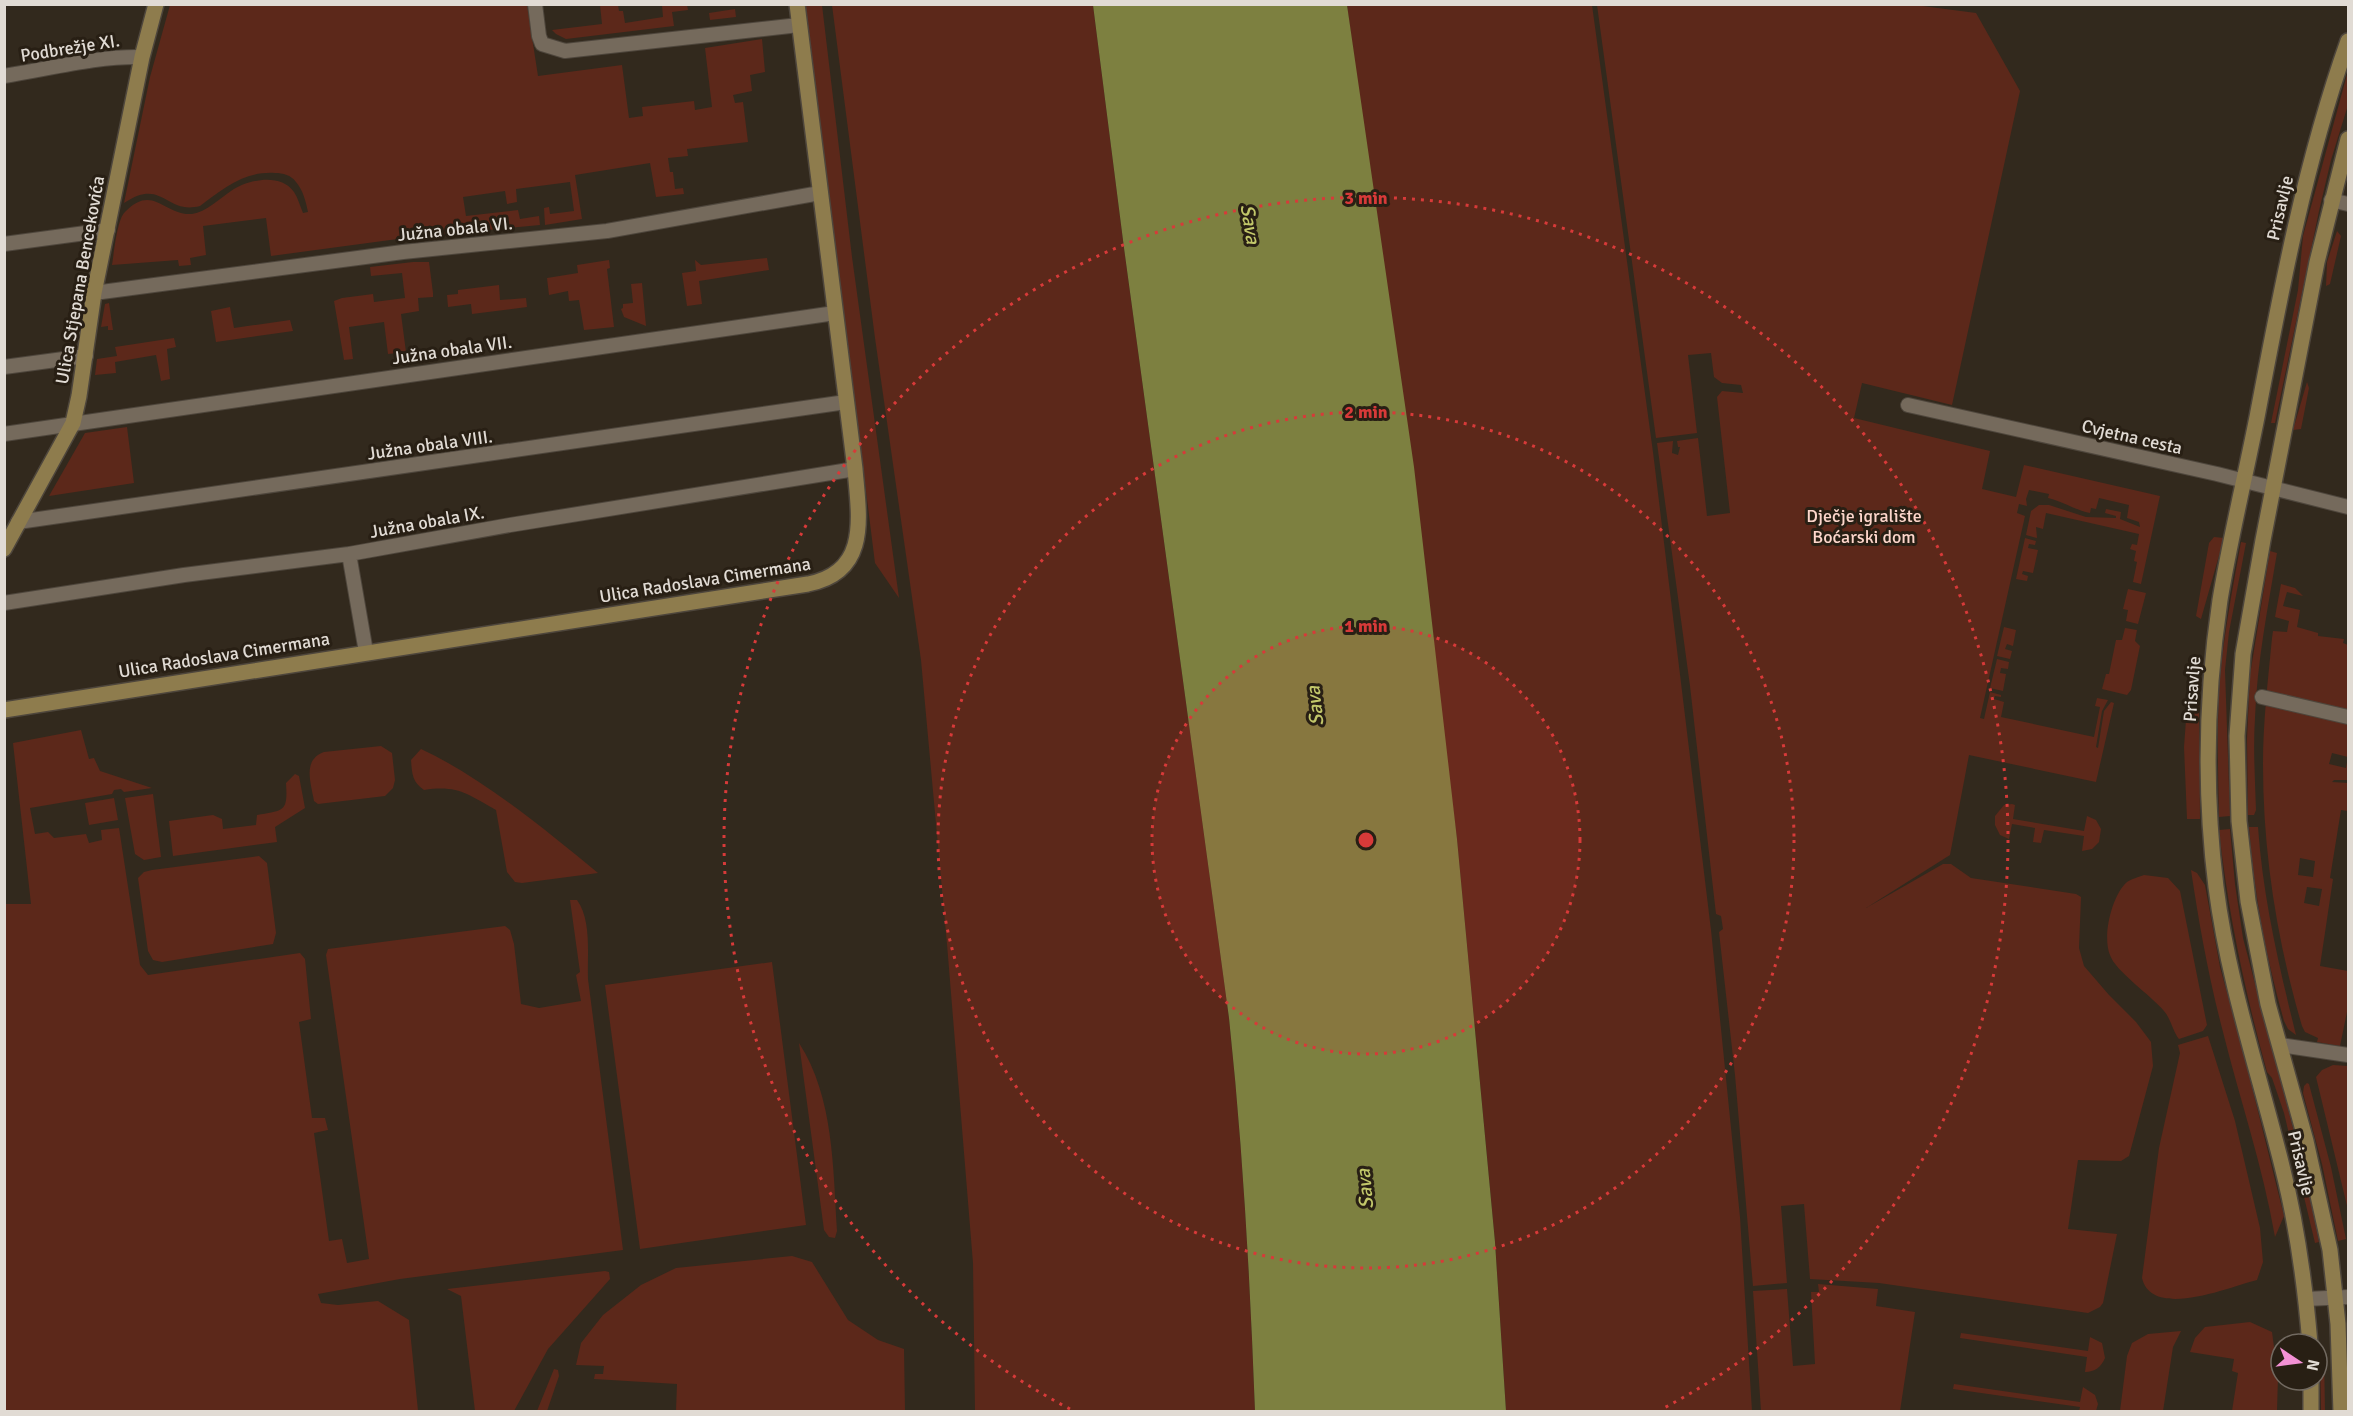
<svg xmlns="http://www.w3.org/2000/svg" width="2353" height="1416" font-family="Signika,sans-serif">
<rect width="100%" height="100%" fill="#32291d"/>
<path fill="#5c281a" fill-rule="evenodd" d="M 1907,4 L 1976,13 L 2020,91 L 1952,405 L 1862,383 L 1854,418 L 1990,451 L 1982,489 L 2016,497 L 2024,465 L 2160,496 L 2141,584 L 2133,582 L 2137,562 L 2134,561 L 2136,551 L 2130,549 L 2132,544 L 2137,545 L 2139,534 L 2046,513 L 2043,529 L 2036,527 L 2037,538 L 2026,535 L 2031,511 L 2039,505 L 2049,505 L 2086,517 L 2116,518 L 2116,516 L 2105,513 L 2106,509 L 2121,512 L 2120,519 L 2140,527 L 2139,522 L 2127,518 L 2129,505 L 2099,498 L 2096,509 L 2091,508 L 2090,513 C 2072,509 2065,502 2048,498 L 2049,494 L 2029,490 L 2026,499 L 2027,506 L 2019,504 L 2017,513 L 2025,516 L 1980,718 L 1984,719 L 1990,692 L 2001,695 L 2001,697 L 1995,696 L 1994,699 L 2004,702 L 2001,717 L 2094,737 L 2100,707 L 2095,706 L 2097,698 L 2108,700 L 2102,711 L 2096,747 L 2098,748 L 2104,711 L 2111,702 L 2114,703 L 2096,782 L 1969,755 L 1950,855 L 1866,908 L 1943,864 L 1951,864 L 1971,878 L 2076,894 L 2081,897 L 2079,948 L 2084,966 L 2109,995 L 2136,1022 L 2151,1042 L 2153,1066 L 2129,1156 L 2121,1161 L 2078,1160 L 2068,1229 L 2117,1234 L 2103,1303 L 2100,1307 L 2088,1313 L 1879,1283 L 1810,1279 L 1804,1204 L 1781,1206 L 1787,1283 L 1753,1286 L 1735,1075 L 1719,932 L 1723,929 L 1721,916 L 1716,914 L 1690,686 L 1657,443 L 1673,441 L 1672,453 L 1678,455 L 1680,447 L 1678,447 L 1677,441 L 1698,438 L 1707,516 L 1730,513 L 1717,397 L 1722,391 L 1743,393 L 1741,385 L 1722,383 L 1714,377 L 1711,353 L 1688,355 L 1697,433 L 1656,438 L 1597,5 Z
M 170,5 L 527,5 L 538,76 L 622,65 L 629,118 L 643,116 L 642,107 L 694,101 L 695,110 L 712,107 L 705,48 L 762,39 L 765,72 L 750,75 L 752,91 L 733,95 L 735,103 L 743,102 L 748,142 L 687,149 L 688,156 L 668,158 L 670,172 L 673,172 L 675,189 L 683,188 L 684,194 L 656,197 L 650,163 L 575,175 L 582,219 L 545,225 L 544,208 L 549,207 L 550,214 L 574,211 L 570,182 L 516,189 L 517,202 L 507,204 L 505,191 L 463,197 L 466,216 L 518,210 L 520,219 L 539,216 L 540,225 L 405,238 L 271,256 L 266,218 L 203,226 L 206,255 L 190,258 L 191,265 L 179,266 L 178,260 L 112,265 C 114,253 117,219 125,212 C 153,183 164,216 192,214 C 206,212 219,199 231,191 C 247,180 280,172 294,192 C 298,198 300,206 303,213 L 308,212 C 306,202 303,190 296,182 C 291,175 283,173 275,173 C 245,171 224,188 200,206 C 165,215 163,177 124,203 L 150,77 Z
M 600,5 L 618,5 L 619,11 L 623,11 L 625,23 L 663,17 L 662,5 L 687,5 L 688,10 L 672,12 L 674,26 L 566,39 L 556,34 L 552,30 L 602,24 Z
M 805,5 L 822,5 L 852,257 L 899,598 L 875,563 Z
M 832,5 L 1093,5 L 1124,248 L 1229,1018 C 1243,1149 1250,1280 1255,1411 L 975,1411 L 973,1263 L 947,944 L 921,660 L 875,338 Z
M 1347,5 L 1592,5 L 1653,452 L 1711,930 L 1740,1217 L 1752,1411 L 1506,1411 L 1495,1242 L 1457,839 Z
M 735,9 L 736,17 L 710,20 L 709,13 Z
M 2348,71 L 2348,105 L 2331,160 L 2319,211 L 2275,423 L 2271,423 L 2298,290 L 2303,236 Z
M 2337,231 L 2341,236 L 2330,284 L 2326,286 L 2327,262 Z
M 767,258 L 769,270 L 699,281 L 702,304 L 687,306 L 682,273 L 696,271 L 695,260 L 701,265 Z
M 609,260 L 610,268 L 607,269 L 614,327 L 584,330 L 579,300 L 569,301 L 568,291 L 549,295 L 547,278 L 578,273 L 577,265 Z
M 413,262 L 429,262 L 433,293 L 433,297 L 418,298 L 419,311 L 401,314 L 406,352 L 388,354 L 384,322 L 349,327 L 353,359 L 344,360 L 334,301 L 342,298 L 373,294 L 374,302 L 405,298 L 402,273 L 371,276 L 370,267 Z
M 642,283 L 646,326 L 624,317 L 621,309 L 623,308 L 623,304 L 633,303 L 631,284 Z
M 499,285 L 500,300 L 526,298 L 527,307 L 472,314 L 471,304 L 448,307 L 447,295 L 458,294 L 458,290 Z
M 109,303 L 113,330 L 108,330 L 108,326 L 101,327 L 105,304 Z
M 230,307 L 234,328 L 290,320 L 293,331 L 216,342 L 211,311 Z
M 174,338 L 176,347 L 167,349 L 170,379 L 161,381 L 156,355 L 115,362 L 116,373 L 95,375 L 97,359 L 117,356 L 115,347 Z
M 2307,382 L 2309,388 L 2301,429 L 2293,430 Z
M 127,427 L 134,483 L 49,496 L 85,433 Z
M 2214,537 L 2224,538 L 2201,619 L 2196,616 L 2209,543 Z
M 2025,538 L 2036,541 L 2035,545 L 2029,544 L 2028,548 L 2038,550 L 2033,573 L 2023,571 L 2022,574 L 2028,576 L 2027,581 L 2016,579 Z
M 2241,542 L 2246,543 L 2229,632 L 2225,670 L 2230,816 L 2219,817 C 2218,776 2217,734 2219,693 C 2222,642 2232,592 2241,542 Z
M 2270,551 L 2277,553 C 2268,607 2257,662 2255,718 C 2253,748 2255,779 2256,810 L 2254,815 L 2248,815 L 2247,739 L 2250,675 Z
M 2281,584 L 2295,588 L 2303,596 L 2287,592 L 2283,606 L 2300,610 L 2297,627 L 2318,633 L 2318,636 L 2344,639 L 2343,643 L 2348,645 L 2348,780 L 2334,780 L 2332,782 L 2348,783 L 2348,811 L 2341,810 L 2330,878 L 2333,879 L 2320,966 L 2348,971 L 2348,1007 L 2340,1046 L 2317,1042 L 2318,1038 L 2305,1032 L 2302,1026 C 2277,941 2263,853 2263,765 C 2263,722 2268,680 2272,638 L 2273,631 L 2287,632 L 2289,621 L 2275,617 ZM 2332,753 L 2348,757 L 2346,768 L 2329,764 ZM 2300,858 L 2315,861 L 2313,877 L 2298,875 ZM 2307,887 L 2322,889 L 2319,906 L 2304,903 Z
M 2128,589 L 2146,593 L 2138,624 L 2126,621 L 2128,610 L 2123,609 Z
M 2004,627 L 2016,630 L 2013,646 L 2007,644 L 2005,649 L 2012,651 L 2010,659 L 1997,656 Z
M 2125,628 L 2137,630 L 2135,641 L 2140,646 L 2131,690 L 2127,695 L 2102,689 L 2106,674 L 2109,674 L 2116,640 L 2122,640 Z
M 1997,659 L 2009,662 L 2008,669 L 2001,668 L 2000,673 L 2006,674 L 2003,691 L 1990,688 Z
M 2193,663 L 2195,663 L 2199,706 L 2200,819 L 2187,819 L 2184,747 L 2190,665 Z
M 81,730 L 89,759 L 94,758 L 100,771 L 152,788 L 124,792 L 121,789 L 114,790 L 112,794 L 30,808 L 35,834 L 48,832 L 54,838 L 86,834 L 89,843 L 102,840 L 101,830 L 119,828 L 140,965 L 148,975 L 300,953 L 305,959 L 311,1019 L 299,1022 L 312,1118 L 325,1118 L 328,1130 L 314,1133 L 329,1241 L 342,1239 L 347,1263 L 369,1259 L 326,955 L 328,949 L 505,926 L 510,930 L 514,944 L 521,1004 L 539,1008 L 581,1001 L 576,975 L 580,972 L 570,900 L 577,900 C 592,921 587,955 588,979 L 623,1250 L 400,1279 L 318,1294 L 321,1303 L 338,1305 L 378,1301 L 409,1320 L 418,1411 L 5,1411 L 5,904 L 31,904 L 13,743 Z
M 381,746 L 392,753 L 395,780 L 393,788 L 385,796 L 318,804 L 314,801 C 311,783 302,760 324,752 Z
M 421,749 C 480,776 547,831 598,873 L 522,883 L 515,882 L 507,872 L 496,810 C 467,794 458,785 424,790 C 412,782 412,773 411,760 Z
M 295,774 L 299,776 L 305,808 L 275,827 L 277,842 L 173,856 L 169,821 L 213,815 L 222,819 L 223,829 L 256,825 L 257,815 C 284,810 288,812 286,783 Z
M 153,794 L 161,857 L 144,860 L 135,854 L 125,798 Z
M 114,798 L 118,820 L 89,825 L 85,803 Z
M 2012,804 L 2015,805 L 2013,819 L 2084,831 L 2087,816 L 2096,820 L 2101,829 L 2099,842 L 2092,849 L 2082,851 L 2084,836 L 2044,830 L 2041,843 L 2033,842 L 2035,828 L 2012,824 L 2009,839 L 2000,835 L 1995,825 L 1995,816 L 2004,805 Z
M 2249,827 L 2258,827 C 2263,898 2279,966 2296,1035 L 2288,1029 L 2284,1021 C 2266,957 2254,894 2249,827 Z
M 2230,829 L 2235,884 L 2243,938 L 2304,1170 L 2319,1242 L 2315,1243 L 2284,1113 L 2272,1078 L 2267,1072 C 2245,992 2228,913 2219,830 Z
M 259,856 L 267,863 L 276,933 L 273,944 L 162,962 L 153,960 L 148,951 L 138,878 L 144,872 L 152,870 Z
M 2191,870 L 2197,873 L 2205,885 L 2220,967 L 2244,1055 L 2284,1216 L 2275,1237 C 2263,1167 2240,1100 2223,1032 C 2209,979 2199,924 2191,870 Z
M 2144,875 L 2168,878 L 2180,891 L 2207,1025 L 2203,1031 L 2179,1039 C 2173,1032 2171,1019 2164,1011 C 2152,996 2115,971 2110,955 C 2102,936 2112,895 2127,882 C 2131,879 2139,877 2144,875 Z
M 772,962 L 806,1225 L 640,1249 L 605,985 Z
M 2208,1036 L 2235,1121 L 2260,1228 L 2263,1262 L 2257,1280 C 2229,1287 2152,1320 2142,1278 L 2159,1148 L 2180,1053 L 2178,1045 Z
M 799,1043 C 834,1097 833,1169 837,1231 L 835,1238 L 829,1237 L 824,1230 Z
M 2333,1065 L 2348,1066 L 2348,1210 L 2316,1077 L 2322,1070 Z
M 2307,1083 L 2309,1084 L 2331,1167 L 2346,1239 L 2338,1241 L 2322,1164 L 2303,1093 L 2304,1086 Z
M 792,1256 L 812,1262 L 848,1320 L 878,1340 L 904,1349 L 905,1411 L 676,1411 L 677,1384 L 594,1379 L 595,1374 L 603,1374 L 604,1366 L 576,1365 L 581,1343 L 603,1315 L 641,1285 L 676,1268 Z
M 605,1271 L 609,1272 L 610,1279 L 548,1349 L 514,1411 L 475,1411 L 461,1296 L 447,1289 Z
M 1818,1284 L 1878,1289 L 1876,1306 L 1915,1312 L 1900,1411 L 1761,1411 L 1753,1291 L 1787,1289 L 1793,1366 L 1815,1364 L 1811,1292 L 1819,1292 Z
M 2250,1322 L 2272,1332 L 2278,1377 L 2277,1411 L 2232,1411 L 2238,1373 L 2232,1371 L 2234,1359 L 2190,1352 L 2195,1338 L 2205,1327 Z
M 2181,1331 L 2173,1347 L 2163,1411 L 2120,1411 L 2127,1356 L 2132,1343 L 2148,1334 Z
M 1961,1333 L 2088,1351 L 2090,1337 L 2102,1343 L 2105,1358 C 2101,1367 2095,1372 2085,1372 L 2087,1357 L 1960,1338 Z
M 2320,1355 L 2324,1355 L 2325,1411 L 2321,1411 Z
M 554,1369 L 558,1370 L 559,1376 L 547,1411 L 537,1411 Z
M 1954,1384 L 2080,1402 L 2083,1387 L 2095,1395 L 2098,1404 L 2096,1411 L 2079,1411 L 2080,1407 L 1953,1389 Z"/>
<path fill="#7d8040" d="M 1093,5 L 1347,5 L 1414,467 L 1457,839 L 1495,1242 L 1506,1411 L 1255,1411 C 1250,1280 1243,1149 1229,1018 L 1124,248 Z"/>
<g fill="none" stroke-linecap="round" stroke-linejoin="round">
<g stroke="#4e463c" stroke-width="16">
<path id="street" d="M 535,4 L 539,36 L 542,44 L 565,51 L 799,25
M 4,76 C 49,69 96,56 142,57
M 2331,200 L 2348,204
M 4,244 L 108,230
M 94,293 L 403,252 L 607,231 L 820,193
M 4,367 L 86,356
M 1908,405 L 2217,474 L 2348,507
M 4,434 L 835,313
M 18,522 L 846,402
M 349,554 L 366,652
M 4,603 L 184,575 L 349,554 L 510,525 L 855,469
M 2262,697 L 2348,717
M 2280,1045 L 2348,1055
M 2306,1299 L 2348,1297"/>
</g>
<g stroke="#4e463c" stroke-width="18">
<path id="secondary" d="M 4,549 L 73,423 L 79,396 L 94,293 L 142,57 L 156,4
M 4,710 L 808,584 C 870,572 859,517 855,469 L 797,4
M 2310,1344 C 2305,1284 2297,1225 2282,1166 C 2259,1073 2228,982 2216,887 C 2204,791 2206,695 2220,600 C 2230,539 2245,478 2257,417 C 2281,290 2305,162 2348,41
M 2311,1380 L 2311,1412
M 2341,1412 L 2338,1324 L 2330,1250 L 2306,1141 L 2268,1004 L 2248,901 L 2239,821 L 2237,736 L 2243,654 L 2263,540 L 2317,262 L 2348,139"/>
</g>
<use href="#street" stroke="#756a5c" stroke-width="14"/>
<use href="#secondary" stroke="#8e7c4d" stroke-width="15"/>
</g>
<circle cx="1366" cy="840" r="214" fill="#d73a39" fill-opacity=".12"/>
<g fill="none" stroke="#d73a39" stroke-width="3" stroke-dasharray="3 6">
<circle cx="1366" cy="840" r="214"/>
<circle cx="1366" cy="840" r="428"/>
<path d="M1070 1409A642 642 0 1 1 1662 1409"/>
</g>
<g text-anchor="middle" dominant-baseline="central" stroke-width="6" stroke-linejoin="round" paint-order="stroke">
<g font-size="18" fill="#e1dbd4" stroke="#281f14">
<text transform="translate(70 48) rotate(-9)">Podbrežje XI.</text>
<text transform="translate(2280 208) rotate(-77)">Prisavlje</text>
<text transform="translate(455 229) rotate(-6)">Južna obala VI.</text>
<text transform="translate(80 280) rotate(-80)">Ulica Stjepana Bencekovića</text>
<text transform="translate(452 350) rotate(-8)">Južna obala VII.</text>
<text transform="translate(2132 437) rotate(13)">Cvjetna cesta</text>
<text transform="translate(430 445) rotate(-8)">Južna obala VIII.</text>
<text transform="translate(427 522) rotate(-10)">Južna obala IX.</text>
<text transform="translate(705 580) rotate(-9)">Ulica Radoslava Cimermana</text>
<text transform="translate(224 655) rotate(-9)">Ulica Radoslava Cimermana</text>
<text transform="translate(2192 689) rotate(-86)">Prisavlje</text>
<text transform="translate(2301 1163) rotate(77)">Prisavlje</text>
</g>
<g font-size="18" fill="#fdd6cb" stroke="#281f14">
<text x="1864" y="516">Dječje igralište<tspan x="1864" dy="21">Boćarski dom</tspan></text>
</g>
<g font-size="20" font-style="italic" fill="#c2c76a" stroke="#281f14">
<text transform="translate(1250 224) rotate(81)">Sava</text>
<text transform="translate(1315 706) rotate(-96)">Sava</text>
<text transform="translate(1365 1189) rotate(-95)">Sava</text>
</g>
</g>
<circle cx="1366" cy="840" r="9" fill="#d73a39" stroke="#281f14" stroke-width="3"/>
<g font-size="18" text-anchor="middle" font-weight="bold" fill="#d73a39" stroke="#281f14" stroke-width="6" stroke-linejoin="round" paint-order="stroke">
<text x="1366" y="204">3 min</text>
<text x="1366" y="418">2 min</text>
<text x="1366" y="632">1 min</text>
</g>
<rect width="2353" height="1416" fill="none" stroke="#e1dbd4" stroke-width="12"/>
<g transform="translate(2299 1362) rotate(103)"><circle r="28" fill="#281f14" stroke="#726a61" stroke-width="1.5"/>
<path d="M0-4.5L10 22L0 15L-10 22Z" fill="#f391d5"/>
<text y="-9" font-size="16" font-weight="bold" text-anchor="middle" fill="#e1dbd4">N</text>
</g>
</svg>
